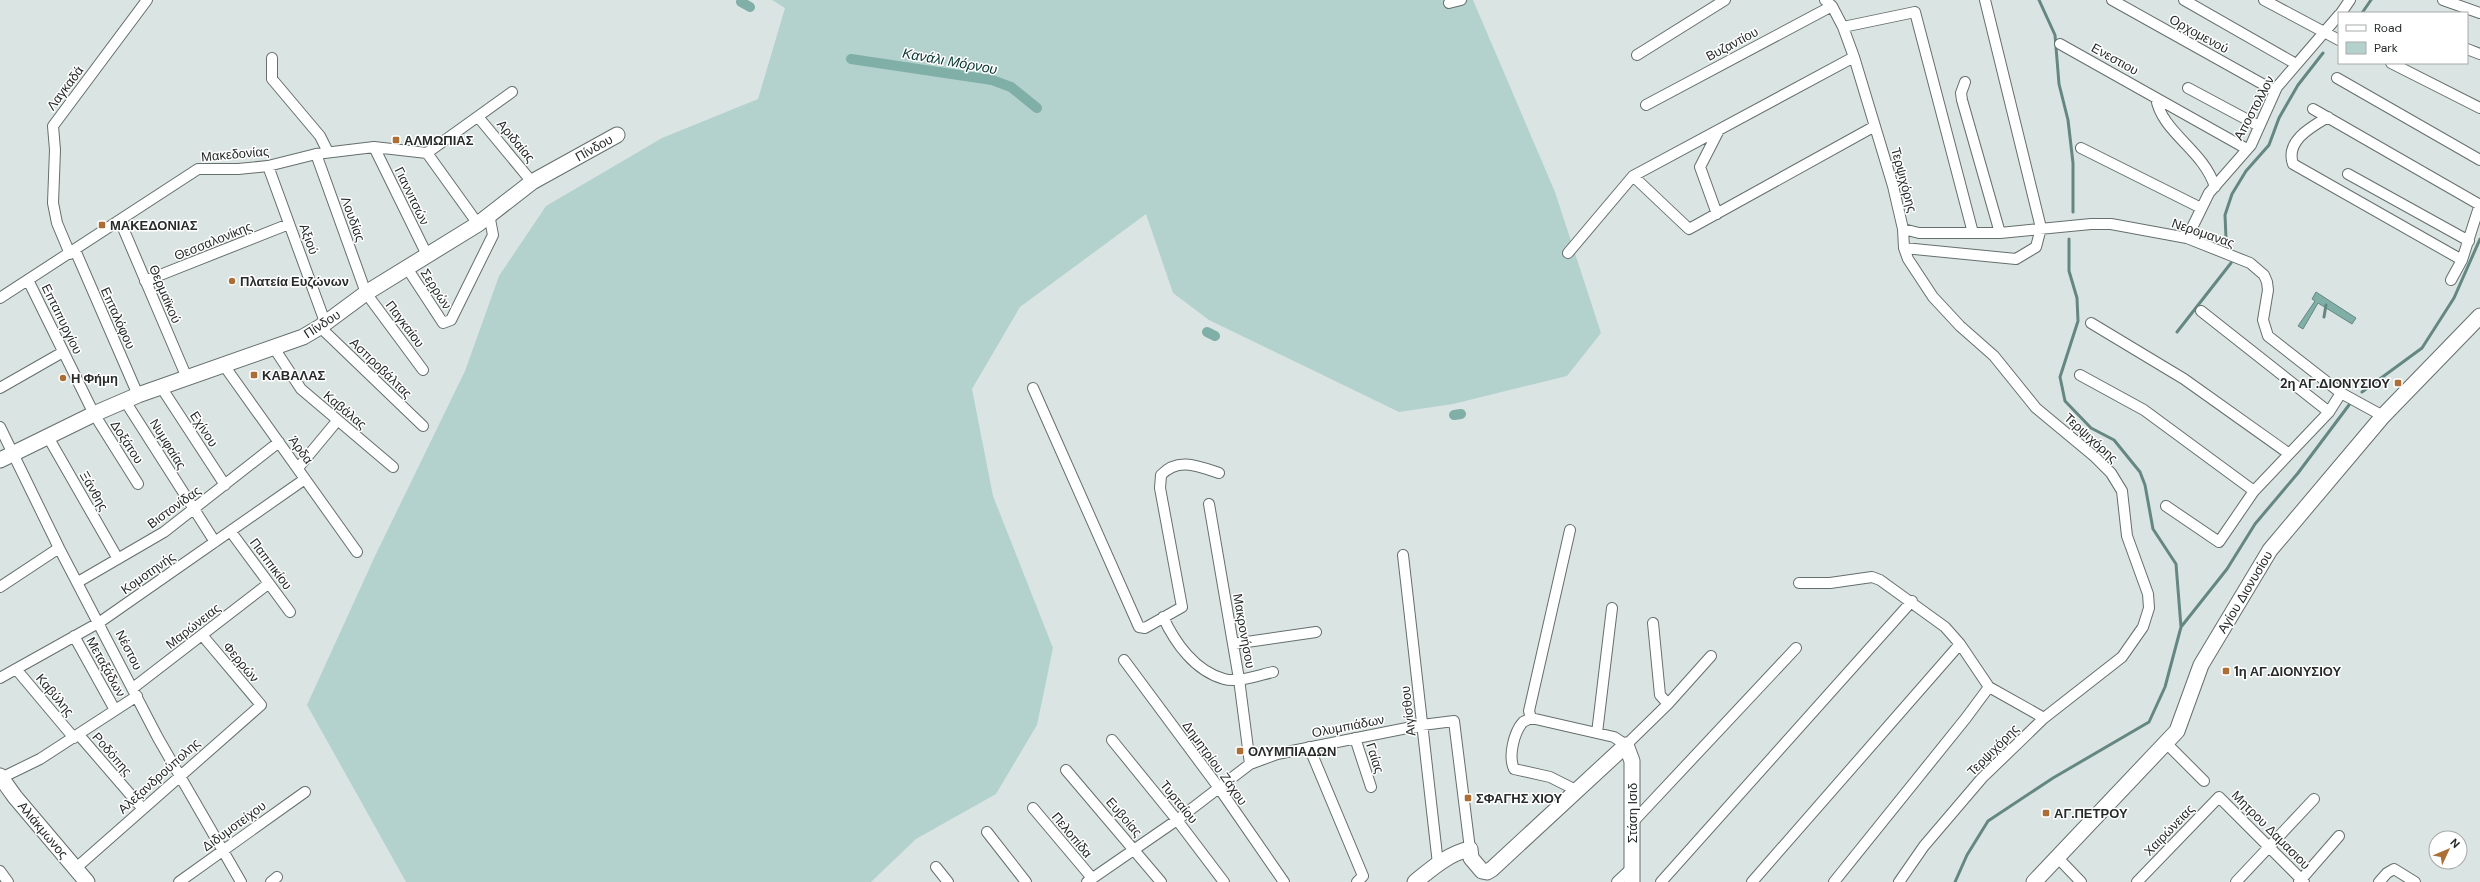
<svg xmlns="http://www.w3.org/2000/svg" width="2480" height="882" font-family="'DM Sans',sans-serif">
<rect width="100%" height="100%" fill="#dae5e3"/>
<path fill="#b4d2cd" d="M 772,0 L 1473,0 L 1555,192 L 1601,333 L 1567,376 L 1453,404 L 1399,412 L 1209,320 L 1173,293 L 1146,214 L 1020,307 L 972,389 L 993,496 L 1053,648 L 1037,725 L 996,794 L 916,839 L 871,882 L 406,882 L 307,705 L 375,556 L 465,371 L 499,276 L 546,206 L 662,138 L 758,99 L 785,8 Z"/>
<path fill="#80afa8" stroke="#658782" d="M 2316,292 L 2356,318 L 2352,324 L 2318,303 L 2303,329 L 2298,326 L 2315,301 L 2312,299 Z"/>
<g fill="none" stroke-linecap="round" stroke-linejoin="round">
<path stroke="#658782" stroke-width="3" d="M 2039,0 L 2055,35 L 2059,84 L 2068,120 L 2073,163 L 2073,212
M 2362,13 L 2371,0
M 2226,238 L 2225,215 L 2232,194 L 2246,171 L 2269,145 L 2279,118 L 2298,85 L 2323,53
M 2069,239 L 2069,271 L 2077,298 L 2078,321 L 2060,377 L 2065,401 L 2091,428 L 2114,440 L 2140,472 L 2145,485 L 2153,529 L 2176,564 L 2181,627
M 2324,317 L 2326,305
M 2177,332 L 2231,263
M 2362,392 L 2422,348 L 2454,298 L 2480,239
M 1955,882 L 1967,855 L 1988,821 L 2053,778 L 2149,722 L 2165,687 L 2181,627 L 2227,569 L 2255,524 L 2298,473 L 2349,405"/>
<path stroke="#80afa8" stroke-width="10" d="M 741,2 L 750,7
M 851,59 L 992,80 L 1011,87 L 1037,108
M 1207,332 L 1215,336
M 1454,415 L 1461,414"/>
<g stroke="#656f6d" stroke-width="12">
<path id="street" d="M 1825,0 L 1832,6 L 1843,27 L 1854,57 L 1893,186 L 1903,229 L 1904,248 L 1908,259 L 1933,297 L 1960,326 L 1994,356 L 2036,408 L 2095,457 L 2111,473 L 2122,491 L 2127,536 L 2148,594 L 2149,608 L 2143,627 L 2122,657 L 2044,718 L 1982,778 L 1924,846 L 1899,882
M 2112,0 L 2275,91
M 2184,0 L 2296,64
M 2264,0 L 2339,40
M 2443,0 L 2480,13
M 1449,3 L 1461,0
M 2341,13 L 2350,0
M 1843,27 L 1915,12 L 1973,233
M 2060,44 L 2247,149
M 2467,49 L 2480,54
M 1637,55 L 1725,0
M 272,58 L 272,79 L 320,136 L 328,152
M 2391,63 L 2480,108
M 2337,78 L 2480,160
M 1965,82 L 1961,93 L 1962,100 L 2000,233
M 2188,88 L 2259,126
M 2156,98 C 2162,133 2203,149 2215,187
M 1646,105 L 1832,6
M 2313,109 L 2480,205
M 2328,117 C 2311,127 2285,141 2293,164 L 2462,260
M 479,118 L 532,182
M 374,147 L 428,257
M 2081,148 L 2201,208
M 427,153 L 478,224
M 316,154 L 366,293 L 423,370
M 268,166 L 325,322
M 2348,174 L 2469,241
M 1633,176 L 1689,229 L 1875,126
M 1717,214 L 1700,167 L 1719,130
M 120,221 L 187,378
M 1903,229 L 1919,233 L 2000,233 L 2091,224 L 2111,224 L 2187,238 L 2250,263 L 2264,275 L 2267,282 L 2268,290 L 2263,320 L 2268,336 L 2341,393 L 2383,416
M 2187,238 L 2209,193 L 2251,145 L 2277,87 L 2339,15
M 1904,248 L 2016,259 L 2036,247 L 2041,228 L 1985,0
M 75,250 L 138,395
M 1568,253 L 1633,176 L 1854,57
M 70,254 L 57,223 L 53,203 L 55,150 L 53,126 L 147,0
M 407,268 L 443,323 L 451,320 L 493,235 L 489,214
M 28,280 L 94,414 L 138,484
M 2451,280 L 2462,260 L 2480,204
M 145,281 L 289,224
M 0,298 L 198,169 L 238,169 L 268,166 L 316,154 L 374,147 L 427,153 L 512,92
M 2201,311 L 2329,412
M 2091,323 L 2184,379 L 2288,453
M 320,327 L 423,426
M 274,348 L 301,389 L 393,467
M 223,364 L 357,552
M 2080,375 L 2144,410 L 2254,491
M 161,387 L 225,485
M 0,388 L 63,352
M 1033,388 L 1139,627 L 1145,628 L 1182,607 L 1160,488 L 1161,475 C 1178,457 1198,466 1219,473
M 125,401 L 215,542
M 0,427 L 59,548 L 158,738 L 241,882
M 48,437 L 118,559
M 298,468 L 337,421
M 1209,504 L 1239,679 L 1250,764
M 2166,506 L 2219,542 L 2254,491 L 2329,412 L 2341,393
M 1570,530 L 1529,711 L 1531,718 L 1614,737 L 1626,745 L 1668,704 L 1711,656
M 231,532 L 290,612
M 1403,555 L 1438,864
M 78,582 L 164,532 L 279,442
M 1799,583 L 1830,583 L 1872,577 L 1880,580 L 1945,627 L 1960,644 L 1989,687 L 1966,718 L 1834,882
M 0,587 L 59,548
M 1163,617 C 1175,643 1195,671 1224,679 C 1238,683 1259,675 1273,672
M 1653,623 L 1660,695 L 1668,704
M 74,636 L 115,710
M 1233,644 L 1316,632
M 1124,660 L 1219,788 L 1284,882
M 16,669 L 74,738
M 0,678 L 100,622 L 305,479
M 1989,687 L 2044,718
M 133,688 L 268,584
M 1531,718 L 1523,722 C 1514,732 1508,756 1514,769 L 1550,777 L 1578,791
M 1597,733 L 1612,608
M 79,735 L 142,808
M 1355,738 L 1371,787
M 1112,740 L 1177,820 L 1224,882
M 2167,744 L 2204,781
M 1309,747 L 1363,876 L 1357,882
M 1066,770 L 1161,882
M 1,778 L 40,759 L 137,696
M 1033,808 L 1092,878
M 1632,823 L 1796,648
M 987,832 L 1026,882
M 2057,857 L 2081,882
M 936,867 L 948,882
M 76,868 L 261,705 L 202,635
M 0,871 L 8,882
M 179,882 L 305,792
M 271,882 L 277,877
M 1087,882 L 1177,820 L 1250,764 L 1277,754 L 1422,725 L 1454,721 L 1470,849
M 1617,882 L 1633,867
M 1661,882 L 1912,601
M 1752,882 L 1960,644
M 2137,882 L 2219,797 L 2304,882
M 2236,882 L 2314,799
M 2299,882 L 2339,836
M 2379,882 L 2387,873 L 2394,869 L 2415,882"/>
</g>
<g stroke="#656f6d" stroke-width="17">
<path id="secondary" d="M 0,460 L 94,414 L 138,395 L 303,337 L 320,327 L 366,293 L 478,224 L 532,182 L 617,135
M 0,776 L 15,797 L 87,882
M 1415,882 C 1431,869 1449,853 1470,849 L 1471,858 L 1482,871 L 1487,872 L 1492,869 L 1626,745 L 1632,761 L 1632,882
M 2034,882 L 2177,731 L 2201,665 L 2270,550 L 2383,416 L 2480,316"/>
</g>
<use href="#street" stroke="#fff" stroke-width="10"/>
<use href="#secondary" stroke="#fff" stroke-width="15"/>
</g>
<g fill="#ad6e36" stroke="#fff" stroke-width="1.5">
<rect x="392" y="136" width="8" height="8" rx="2"/>
<rect x="98" y="221" width="8" height="8" rx="2"/>
<circle cx="232" cy="281" r="4"/>
<rect x="250" y="371" width="8" height="8" rx="2"/>
<circle cx="63" cy="378" r="4"/>
<rect x="2394" y="379" width="8" height="8" rx="2"/>
<rect x="2222" y="667" width="8" height="8" rx="2"/>
<rect x="1236" y="747" width="8" height="8" rx="2"/>
<rect x="1464" y="794" width="8" height="8" rx="2"/>
<rect x="2042" y="809" width="8" height="8" rx="2"/>
</g>
<g text-anchor="middle" dominant-baseline="central" stroke-width="3" stroke-linejoin="round" paint-order="stroke">
<g font-size="13" fill="#262a29" stroke="#fff">
<text transform="translate(2199 34) rotate(29)">Ορχομενού</text>
<text transform="translate(1732 44) rotate(-28)">Βυζαντίου</text>
<text transform="translate(2115 59) rotate(29)">Ενεστιου</text>
<text transform="translate(65 88) rotate(-53)">Λαγκαδά</text>
<text transform="translate(2254 108) rotate(-62)">Αποστολλον</text>
<text transform="translate(516 141) rotate(50)">Αριδαίας</text>
<text transform="translate(594 148) rotate(-29)">Πίνδου</text>
<text transform="translate(235 154) rotate(-5)">Μακεδονίας</text>
<text transform="translate(1904 180) rotate(75)">Τερψιχόρης</text>
<text transform="translate(412 196) rotate(64)">Γιαννιτσών</text>
<text transform="translate(353 219) rotate(70)">Λουδίας</text>
<text transform="translate(2203 233) rotate(19)">Νερομανας</text>
<text transform="translate(309 239) rotate(70)">Αξιού</text>
<text transform="translate(213 241) rotate(-22)">Θεσσαλονίκης</text>
<text transform="translate(436 289) rotate(57)">Σερρών</text>
<text transform="translate(165 294) rotate(67)">Θερμαϊκού</text>
<text transform="translate(118 318) rotate(66)">Επταλόφου</text>
<text transform="translate(62 319) rotate(64)">Επταπυργίου</text>
<text transform="translate(322 324) rotate(-33)">Πίνδου</text>
<text transform="translate(405 324) rotate(53)">Παγκαίου</text>
<text transform="translate(381 368) rotate(44)">Ασπροβάλτας</text>
<text transform="translate(345 410) rotate(40)">Καβάλας</text>
<text transform="translate(204 429) rotate(57)">Εχίνου</text>
<text transform="translate(2091 438) rotate(42)">Τερψιχόρης</text>
<text transform="translate(127 442) rotate(57)">Δοξάτου</text>
<text transform="translate(168 444) rotate(58)">Νυμφαίας</text>
<text transform="translate(301 450) rotate(54)">Άρδα</text>
<text transform="translate(94 491) rotate(60)">Ξάνθης</text>
<text transform="translate(174 507) rotate(-36)">Βιστονίδας</text>
<text transform="translate(271 564) rotate(53)">Παππικίου</text>
<text transform="translate(148 573) rotate(-35)">Κομοτηνής</text>
<text transform="translate(2245 592) rotate(-59)">Αγίου Διονυσίου</text>
<text transform="translate(193 626) rotate(-38)">Μαρώνειας</text>
<text transform="translate(1244 631) rotate(80)">Μακρονήσου</text>
<text transform="translate(129 650) rotate(63)">Νέστου</text>
<text transform="translate(241 662) rotate(50)">Φερρών</text>
<text transform="translate(106 667) rotate(61)">Μεταξάδων</text>
<text transform="translate(55 695) rotate(50)">Καβύλης</text>
<text transform="translate(1408 711) rotate(-97)">Αιγίσθου</text>
<text transform="translate(1348 726) rotate(-11)">Ολυμπιάδων</text>
<text transform="translate(1993 750) rotate(-45)">Τερψιχόρης</text>
<text transform="translate(112 754) rotate(49)">Ροδόπης</text>
<text transform="translate(1375 758) rotate(72)">Γαίας</text>
<text transform="translate(1215 763) rotate(54)">Δημητρίου Ζάχου</text>
<text transform="translate(159 776) rotate(-42)">Αλεξανδρούπολης</text>
<text transform="translate(1179 802) rotate(51)">Τυρταίου</text>
<text transform="translate(1632 813) rotate(-90)">Στάση Ισιδ</text>
<text transform="translate(1124 817) rotate(49)">Ευβοίας</text>
<text transform="translate(234 826) rotate(-36)">Διδυμοτείχου</text>
<text transform="translate(43 830) rotate(50)">Αλιάκμωνος</text>
<text transform="translate(2169 830) rotate(-46)">Χαιρώνειας</text>
<text transform="translate(2271 830) rotate(45)">Μητρου Δαμασιου</text>
<text transform="translate(1072 835) rotate(50)">Πελοπίδα</text>
</g>
<g font-size="13" font-weight="bold" fill="#262a29" stroke="#fff" text-anchor="start">
<text x="404" y="140">ΑΛΜΩΠΙΑΣ</text>
<text x="110" y="225">ΜΑΚΕΔΟΝΙΑΣ</text>
<text x="240" y="281">Πλατεία Ευζώνων</text>
<text x="262" y="375">ΚΑΒΑΛΑΣ</text>
<text x="71" y="378">Η Φήμη</text>
<text x="2390" y="383" text-anchor="end">2η ΑΓ.ΔΙΟΝΥΣΙΟΥ</text>
<text x="2234" y="671">1η ΑΓ.ΔΙΟΝΥΣΙΟΥ</text>
<text x="1248" y="751">ΟΛΥΜΠΙΑΔΩΝ</text>
<text x="1476" y="798">ΣΦΑΓΗΣ ΧΙΟΥ</text>
<text x="2054" y="813">ΑΓ.ΠΕΤΡΟΥ</text>
</g>
<g font-size="14" font-style="italic" fill="#063531" stroke="#fff">
<text transform="translate(950 61) rotate(10)">Κανάλι Μόρνου</text>
</g>
</g>
<rect x="2338" y="12" width="130" height="52" fill="#ffffff" stroke="#a8aaa9"/>
<rect x="2346" y="25" width="20" height="6" fill="#ffffff" stroke="#a8aaa9"/>
<text x="2374" y="32" font-size="12" fill="#262a29">Road</text>
<rect x="2346" y="42" width="20" height="12" fill="#b4d2cd" stroke="#a8aaa9"/>
<text x="2374" y="52" font-size="12" fill="#262a29">Park</text>
<g transform="translate(2448 850) rotate(46)"><circle r="19" fill="#ffffff" stroke="#a8aaa9"/>
<path d="M0-3L7 15L0 10L-7 15Z" fill="#ad6e36"/>
<text y="-6" font-size="11" font-weight="bold" text-anchor="middle" fill="#262a29">N</text>
</g>
</svg>
